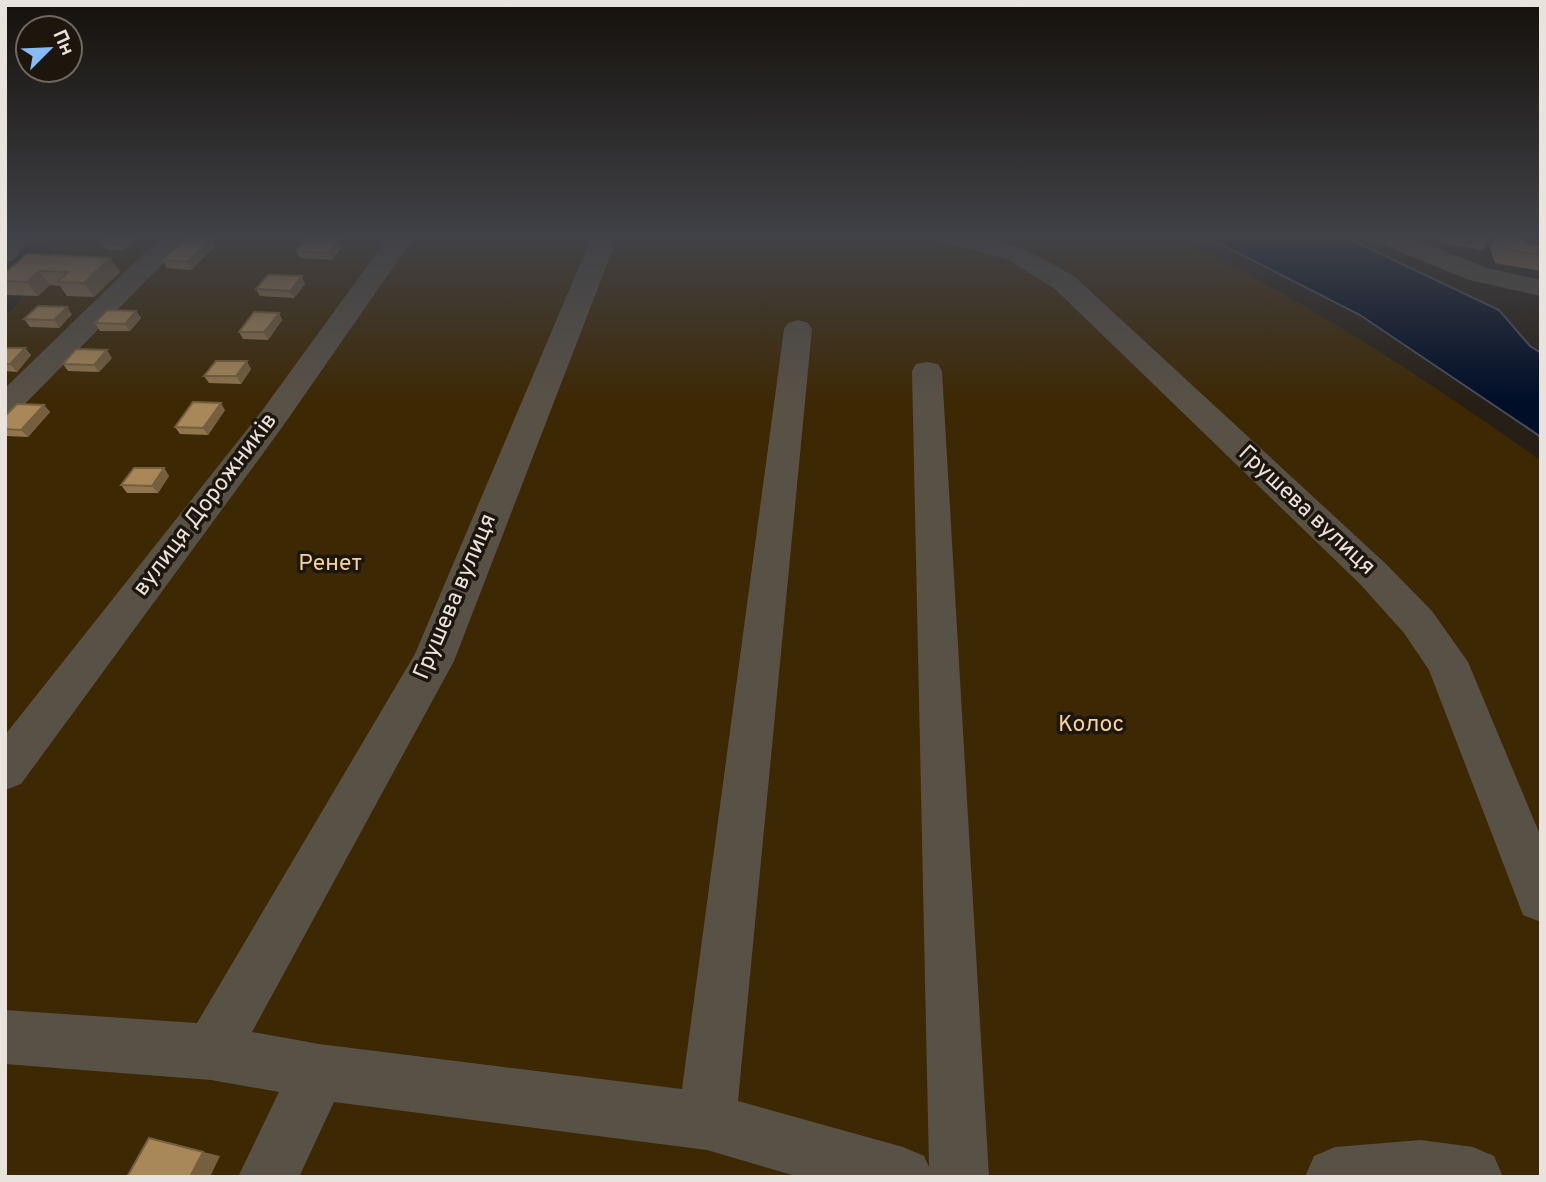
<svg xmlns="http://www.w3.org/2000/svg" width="1546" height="1182" font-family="Overpass,sans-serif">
<rect width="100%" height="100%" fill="#261f16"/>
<path fill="#3d2804" d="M 61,236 L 1172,236 C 1299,296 1427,379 1541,461 L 1541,1177 L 5,1177 L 5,315 L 17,305 Z"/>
<path fill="#000e28" stroke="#464e5e" stroke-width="2" d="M 1205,236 L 1343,236 L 1499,310 L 1530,346 L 1541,353 L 1541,437 L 1360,315 Z"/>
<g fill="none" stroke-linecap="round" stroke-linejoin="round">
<path fill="#585146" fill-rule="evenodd" d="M 5,236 L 30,236 L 14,260 L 5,262 Z
M 162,236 L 190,236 L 16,413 L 5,416 L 5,388 Z
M 389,236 L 415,236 L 283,426 L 21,784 L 5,790 L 5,735 L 261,412 Z
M 592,236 L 618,236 L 454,661 L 252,1032 L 319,1044 L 682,1089 L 784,329 L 788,323 L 798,320 L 808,323 L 812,329 L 738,1101 L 903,1147 L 924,1156 L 929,1167 L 912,371 L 916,364 L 927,362 L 938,364 L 942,371 L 989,1177 L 799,1177 L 707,1150 L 334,1102 L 299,1177 L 238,1177 L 279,1092 L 211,1080 L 5,1064 L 5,1010 L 197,1023 L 415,654 Z
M 935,236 C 1001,236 1019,244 1075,277 L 1386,564 L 1432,611 L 1468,662 L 1541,837 L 1541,922 L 1523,915 L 1429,670 L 1404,633 L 1360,584 L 1055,289 L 1007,259 L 939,241 Z
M 1370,236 L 1407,236 L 1487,268 L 1541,280 L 1541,296 L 1469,280 L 1374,241 Z
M 1421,1140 L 1473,1147 L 1494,1156 L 1503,1177 L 1305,1177 L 1314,1156 L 1335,1147 Z"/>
</g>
<path fill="#90754d" d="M 1440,236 L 1492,236 L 1482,250 L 1441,243 Z
M 1498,236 L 1516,236 L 1525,243 L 1541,246 L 1541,271 L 1495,263 L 1490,248 Z
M 212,238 L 216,245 L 191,270 L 167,268 L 163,260 Z
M 135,239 L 123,250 L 106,249 L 101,242 Z
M 339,240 L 342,247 L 332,260 L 300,258 L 296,251 Z
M 110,258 L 120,272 L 94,297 L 67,296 L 60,286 L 50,285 L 38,296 L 7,295 L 5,292 L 5,273 Z
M 305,284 L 294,298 L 260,296 L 256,289 Z
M 136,311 L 141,318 L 130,331 L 100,331 L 95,323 Z
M 279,313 L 282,320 L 268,340 L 243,339 L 239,332 Z
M 72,314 L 59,328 L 30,327 L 24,319 Z
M 5,348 L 25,348 L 31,355 L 17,372 L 5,371 Z
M 112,358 L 99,372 L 68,371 L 63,364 Z
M 251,369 L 241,384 L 209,383 L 204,376 Z
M 44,405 L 50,412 L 28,437 L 5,436 L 5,416 Z
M 225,410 L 208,435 L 180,434 L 175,427 Z
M 164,468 L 169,476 L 158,493 L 127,493 L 121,485 Z"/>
<path fill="#765f3e" d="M 126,236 L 134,236 L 135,239 L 123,250 L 118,243 Z
M 212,238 L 216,245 L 191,270 L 187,262 Z
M 339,240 L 342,247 L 332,260 L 329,253 Z
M 110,258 L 120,272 L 94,297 L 84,283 Z
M 39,271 L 50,285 L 38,296 L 27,282 Z
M 302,276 L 305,284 L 294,298 L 290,291 Z
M 67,307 L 72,314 L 59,328 L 54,320 Z
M 136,311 L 141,318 L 130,331 L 125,324 Z
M 279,313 L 282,320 L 268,340 L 264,332 Z
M 25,348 L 31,355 L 17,372 L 10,364 Z
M 107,350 L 112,358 L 99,372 L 94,365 Z
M 247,361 L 251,369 L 241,384 L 236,376 Z
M 221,403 L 225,410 L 208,435 L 203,428 Z
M 44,405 L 50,412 L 28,437 L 21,430 Z
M 164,468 L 169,476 L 158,493 L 152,486 Z
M 203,1152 L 220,1156 L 210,1177 L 190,1177 Z"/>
<path fill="#a88859" stroke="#765f3e" stroke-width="2" d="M 108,236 L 126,236 L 118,243 L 101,242 Z
M 189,236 L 212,238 L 187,262 L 163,260 Z
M 1501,236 L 1523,238 L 1525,243 L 1541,246 L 1541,255 L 1505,249 Z
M 307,238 L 339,240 L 329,253 L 296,251 Z
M 27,254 L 110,258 L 84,283 L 57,282 L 68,272 L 39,271 L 27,282 L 5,281 L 5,273 Z
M 268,275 L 302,276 L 290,291 L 256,289 Z
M 38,306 L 67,307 L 54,320 L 24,319 Z
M 107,310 L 136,311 L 125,324 L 95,323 Z
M 254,312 L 279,313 L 264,332 L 239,332 Z
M 5,348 L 25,348 L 10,364 L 5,364 Z
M 76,349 L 107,350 L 94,365 L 63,364 Z
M 216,361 L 247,361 L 236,376 L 204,376 Z
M 193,402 L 221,403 L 203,428 L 175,427 Z
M 17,404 L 44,405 L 21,430 L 5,429 L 5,416 Z
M 134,468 L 164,468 L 152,486 L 121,485 Z
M 149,1138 L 203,1152 L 190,1177 L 127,1177 Z"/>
<linearGradient id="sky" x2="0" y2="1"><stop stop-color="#15110c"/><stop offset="0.59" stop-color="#414247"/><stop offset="1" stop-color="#414247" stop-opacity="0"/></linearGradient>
<rect width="1546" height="402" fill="url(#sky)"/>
<g text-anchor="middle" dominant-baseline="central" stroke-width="7" stroke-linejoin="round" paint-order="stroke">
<g font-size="23" fill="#e8e3dd" stroke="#1c160d">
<text transform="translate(206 505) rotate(-53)">вулиця Дорожників</text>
<text transform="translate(1306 511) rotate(43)">Грушева вулиця</text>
<text transform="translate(456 597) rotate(-67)">Грушева вулиця</text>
</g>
<g font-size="23" fill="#f8d29b" stroke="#1c160d">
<text x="330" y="564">Ренет</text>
<text x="1091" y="725">Колос</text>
</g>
</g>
<rect width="1546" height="1182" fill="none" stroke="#e8e3dd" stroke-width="14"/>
<g transform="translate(49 49) rotate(66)"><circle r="33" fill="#1c160d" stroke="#6e6860" stroke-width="2"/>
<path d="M0-5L12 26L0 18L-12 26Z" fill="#88bbfc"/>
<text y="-10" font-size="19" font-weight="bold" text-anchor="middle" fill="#e8e3dd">Пн</text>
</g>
</svg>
